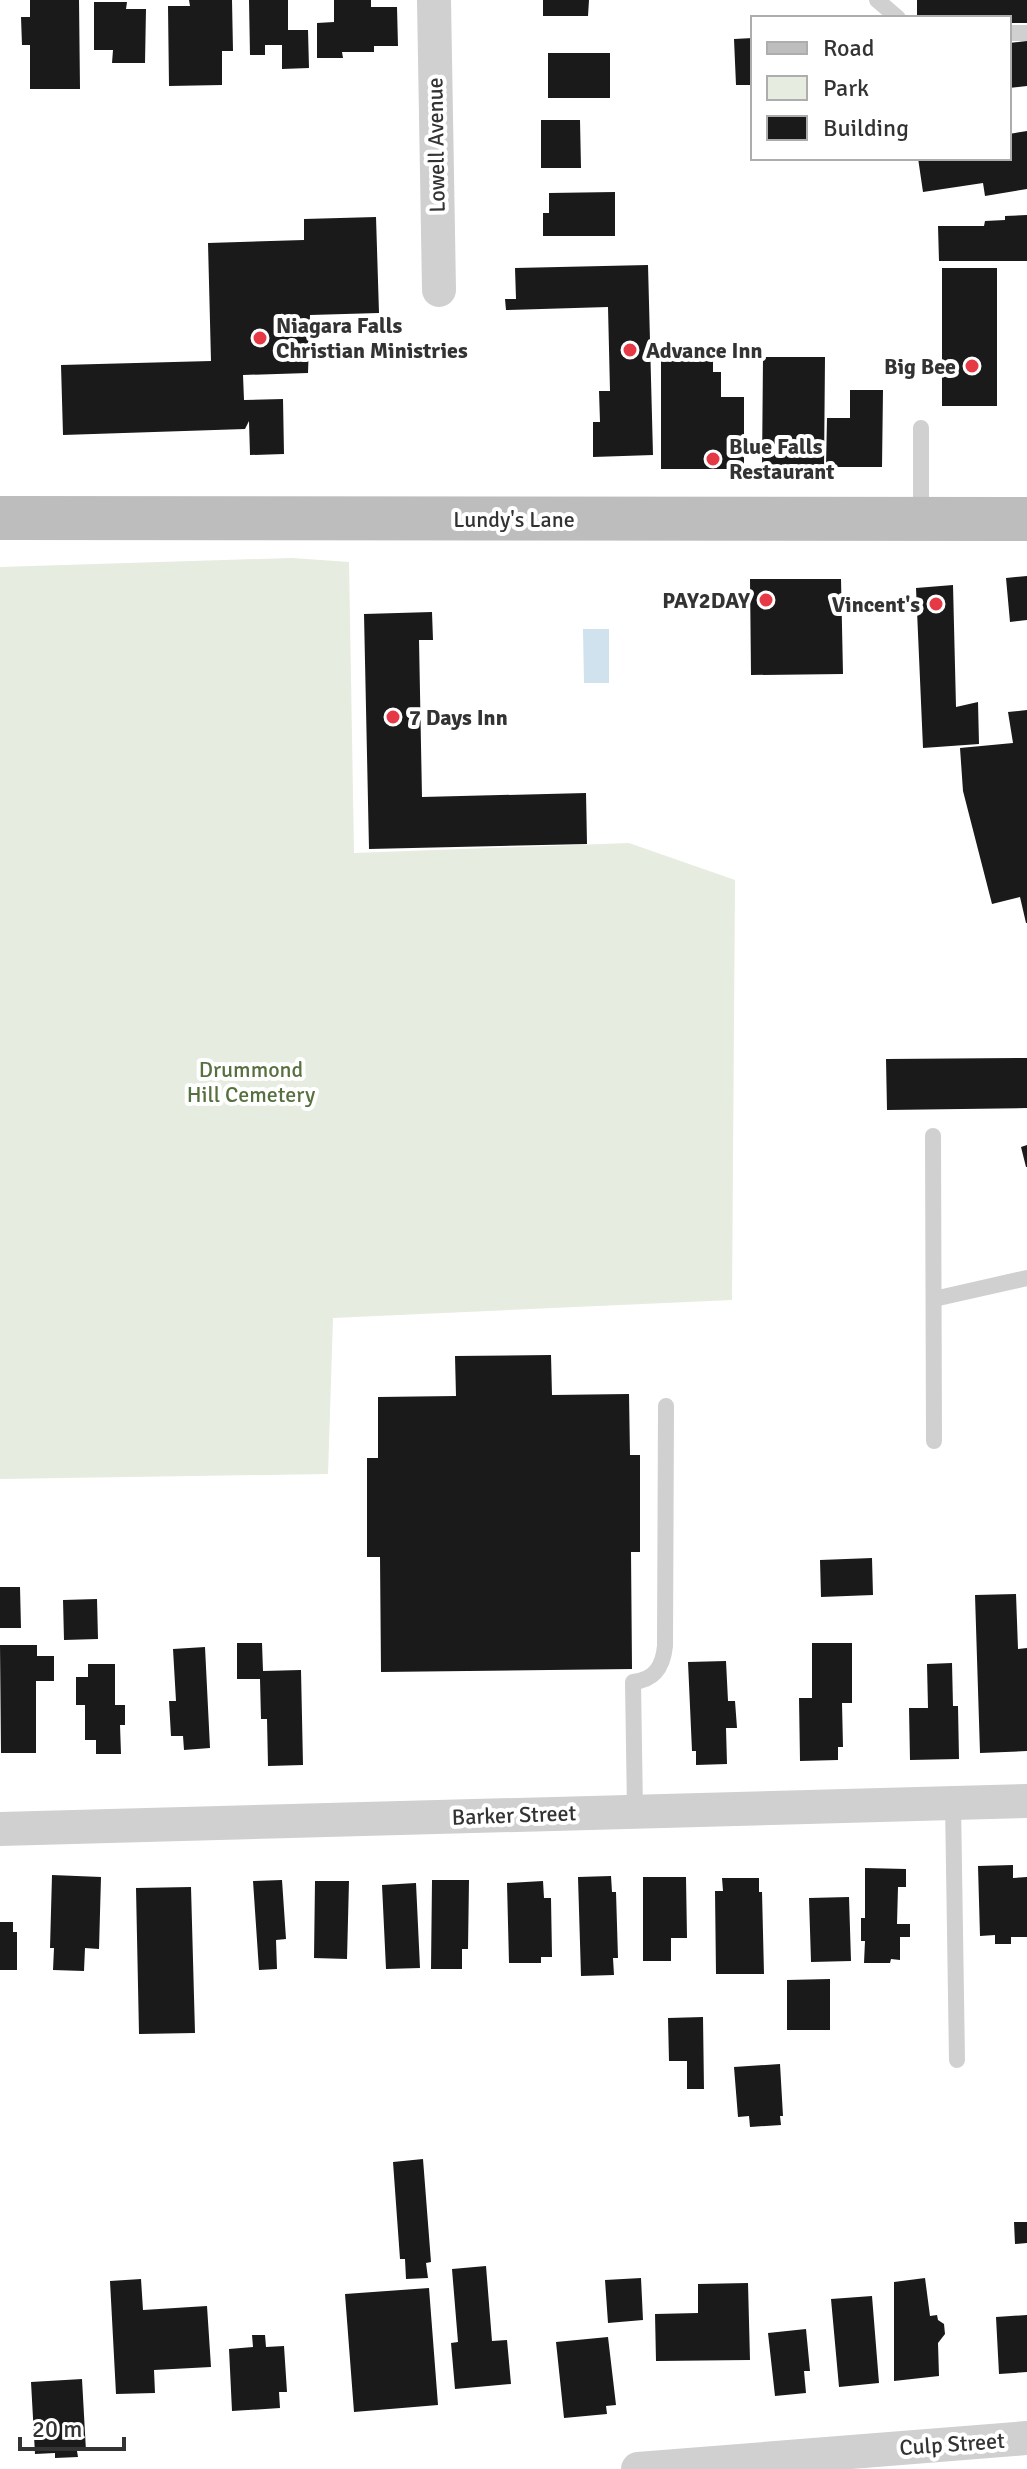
<svg xmlns="http://www.w3.org/2000/svg" width="1027" height="2469" font-family="Signika,sans-serif">
<rect width="100%" height="100%" fill="#fff"/>
<path fill="#e6ecdf" d="M 292,558 L 349,562 L 354,853 L 629,843 L 735,880 L 732,1300 L 333,1318 L 328,1474 L 0,1479 L 0,567 Z"/>
<path fill="#cfe2ee" d="M 583,629 L 609,629 L 609,683 L 584,683 Z"/>
<path fill="#1a1a1a" d="M 30,0 L 79,0 L 80,89 L 30,89 L 30,45 L 22,45 L 21,17 L 30,17 Z
M 189,0 L 232,0 L 233,51 L 222,51 L 222,85 L 169,86 L 168,6 L 190,6 Z
M 249,0 L 288,0 L 288,30 L 308,30 L 309,68 L 282,69 L 282,45 L 265,45 L 265,55 L 250,55 Z
M 334,0 L 371,0 L 371,7 L 397,7 L 398,46 L 374,46 L 374,52 L 342,52 L 343,58 L 317,58 L 317,23 L 334,22 Z
M 543,0 L 589,0 L 588,16 L 543,16 Z
M 917,0 L 1027,0 L 1027,23 L 1009,23 L 1009,18 L 917,18 Z
M 94,2 L 127,2 L 126,9 L 146,9 L 145,63 L 112,63 L 113,50 L 94,50 Z
M 753,38 L 753,85 L 736,85 L 734,39 Z
M 1027,41 L 1027,86 L 1009,88 L 1009,43 Z
M 548,53 L 610,53 L 610,98 L 548,98 Z
M 541,120 L 580,120 L 581,168 L 541,168 Z
M 1027,131 L 1027,189 L 985,196 L 983,183 L 923,192 L 918,158 L 1009,158 L 1009,134 Z
M 615,192 L 615,236 L 543,236 L 543,213 L 549,213 L 549,193 Z
M 1027,215 L 1027,261 L 939,261 L 938,226 L 984,226 L 985,221 L 1005,220 L 1005,216 Z
M 376,217 L 379,313 L 310,315 L 308,373 L 243,375 L 244,400 L 283,399 L 284,454 L 250,455 L 249,421 L 245,429 L 63,435 L 61,365 L 211,361 L 208,243 L 304,240 L 304,219 Z
M 648,265 L 653,455 L 593,457 L 593,422 L 600,422 L 599,391 L 610,391 L 608,307 L 506,310 L 505,299 L 516,299 L 515,268 Z
M 942,268 L 997,268 L 997,406 L 942,406 Z
M 661,352 L 713,352 L 713,372 L 721,372 L 721,397 L 744,397 L 744,469 L 661,469 Z
M 763,357 L 825,357 L 824,469 L 762,468 Z
M 850,390 L 883,390 L 882,467 L 826,467 L 827,418 L 850,418 Z
M 1027,576 L 1027,620 L 1010,622 L 1006,578 Z
M 750,579 L 841,579 L 843,674 L 751,675 Z
M 953,585 L 956,707 L 978,702 L 979,744 L 923,748 L 916,588 Z
M 432,612 L 433,640 L 419,640 L 422,797 L 586,793 L 587,844 L 369,849 L 364,614 Z
M 1027,710 L 1027,923 L 1026,923 L 1020,897 L 992,904 L 963,791 L 960,748 L 1013,743 L 1008,712 Z
M 1027,1058 L 1027,1108 L 887,1110 L 886,1059 Z
M 1027,1145 L 1027,1167 L 1026,1167 L 1021,1147 Z
M 551,1355 L 552,1395 L 629,1394 L 630,1455 L 640,1455 L 640,1552 L 631,1552 L 632,1669 L 381,1672 L 380,1557 L 367,1557 L 367,1458 L 378,1458 L 378,1397 L 456,1396 L 455,1356 Z
M 872,1558 L 873,1595 L 821,1597 L 820,1560 Z
M 0,1587 L 20,1587 L 21,1628 L 0,1628 Z
M 1016,1594 L 1018,1649 L 1027,1648 L 1027,1751 L 980,1753 L 975,1595 Z
M 97,1599 L 98,1639 L 64,1640 L 63,1600 Z
M 237,1643 L 262,1643 L 263,1671 L 301,1670 L 303,1765 L 268,1766 L 267,1719 L 261,1719 L 260,1679 L 237,1679 Z
M 812,1643 L 852,1643 L 852,1703 L 842,1703 L 843,1747 L 838,1747 L 838,1760 L 800,1761 L 799,1698 L 812,1698 Z
M 0,1645 L 37,1645 L 37,1656 L 54,1656 L 54,1681 L 36,1681 L 36,1753 L 1,1753 Z
M 205,1647 L 210,1748 L 184,1750 L 183,1736 L 171,1736 L 169,1701 L 176,1701 L 173,1649 Z
M 726,1661 L 728,1701 L 735,1701 L 737,1728 L 726,1728 L 727,1764 L 696,1765 L 696,1751 L 692,1751 L 688,1662 Z
M 952,1663 L 953,1706 L 958,1706 L 959,1759 L 910,1760 L 909,1708 L 928,1708 L 927,1664 Z
M 88,1664 L 115,1664 L 115,1705 L 125,1705 L 125,1725 L 120,1725 L 121,1754 L 96,1754 L 96,1740 L 85,1740 L 85,1705 L 76,1705 L 76,1677 L 88,1677 Z
M 1013,1865 L 1013,1878 L 1027,1877 L 1027,1937 L 1011,1937 L 1011,1944 L 995,1944 L 995,1935 L 980,1936 L 978,1866 Z
M 865,1868 L 906,1869 L 906,1887 L 898,1887 L 897,1924 L 910,1924 L 910,1937 L 900,1937 L 900,1960 L 891,1959 L 890,1963 L 864,1963 L 865,1941 L 861,1941 L 861,1918 L 865,1918 Z
M 52,1875 L 101,1877 L 99,1949 L 85,1948 L 84,1971 L 53,1970 L 54,1948 L 50,1948 Z
M 611,1876 L 612,1892 L 616,1892 L 618,1958 L 613,1958 L 614,1975 L 581,1976 L 578,1877 Z
M 643,1877 L 686,1877 L 687,1938 L 671,1938 L 671,1961 L 643,1961 Z
M 722,1878 L 759,1878 L 759,1892 L 762,1892 L 764,1974 L 716,1974 L 715,1891 L 723,1891 Z
M 282,1880 L 286,1939 L 276,1940 L 277,1969 L 259,1970 L 253,1881 Z
M 432,1880 L 469,1880 L 468,1949 L 462,1949 L 462,1969 L 431,1969 Z
M 315,1881 L 349,1881 L 347,1959 L 314,1958 Z
M 543,1881 L 544,1898 L 551,1898 L 552,1957 L 541,1957 L 541,1963 L 509,1963 L 507,1883 Z
M 416,1883 L 420,1968 L 386,1969 L 382,1885 Z
M 191,1887 L 195,2033 L 139,2034 L 136,1888 Z
M 849,1897 L 851,1961 L 811,1962 L 809,1898 Z
M 0,1922 L 13,1922 L 13,1932 L 17,1932 L 17,1970 L 0,1970 Z
M 830,1979 L 830,2030 L 787,2030 L 787,1980 Z
M 703,2017 L 704,2089 L 687,2089 L 687,2061 L 669,2061 L 668,2018 Z
M 780,2064 L 783,2116 L 780,2116 L 781,2125 L 750,2127 L 749,2116 L 738,2117 L 734,2067 Z
M 423,2159 L 431,2262 L 426,2263 L 428,2278 L 406,2279 L 405,2259 L 400,2259 L 393,2162 Z
M 1014,2222 L 1027,2222 L 1027,2243 L 1015,2244 Z
M 486,2266 L 492,2341 L 507,2340 L 511,2384 L 455,2389 L 451,2343 L 458,2342 L 452,2269 Z
M 641,2278 L 643,2320 L 608,2323 L 605,2280 Z
M 925,2278 L 930,2316 L 937,2315 L 938,2320 L 944,2324 L 945,2334 L 938,2343 L 939,2376 L 894,2381 L 894,2282 Z
M 141,2279 L 143,2310 L 207,2306 L 211,2367 L 154,2370 L 155,2393 L 116,2394 L 110,2281 Z
M 748,2283 L 750,2360 L 656,2361 L 655,2314 L 698,2313 L 698,2284 Z
M 429,2288 L 438,2405 L 354,2412 L 345,2294 Z
M 872,2296 L 879,2383 L 839,2387 L 831,2299 Z
M 1027,2315 L 1027,2372 L 999,2374 L 996,2317 Z
M 806,2329 L 810,2371 L 804,2371 L 806,2393 L 775,2396 L 768,2333 Z
M 252,2335 L 265,2335 L 266,2347 L 284,2346 L 287,2392 L 279,2392 L 280,2408 L 232,2411 L 229,2349 L 253,2347 Z
M 608,2337 L 616,2405 L 606,2406 L 607,2414 L 564,2418 L 556,2342 Z
M 82,2379 L 86,2451 L 77,2451 L 78,2457 L 55,2458 L 55,2453 L 35,2454 L 31,2382 Z"/>
<g fill="none" stroke-linecap="round" stroke-linejoin="round">
<path stroke="#d0d0d0" stroke-width="16" d="M 877,0 L 898,18
M 1009,33 L 1027,33
M 921,518 L 921,428
M 933,1136 L 934,1441
M 934,1299 L 1027,1278
M 953,1803 L 957,2060
M 635,1811 L 633,1682 C 655,1680 663,1666 665,1646 L 666,1406"/>
<path stroke="#d0d0d0" stroke-width="34" d="M 434,0 L 439,290
M 0,1829 L 1027,1801
M 638,2469 L 1027,2438"/>
<path stroke="#bdbdbd" stroke-width="44" d="M 0,518 L 1027,519"/>
</g>
<g fill="#e63946" stroke="#fff" stroke-width="3">
<circle cx="260" cy="338" r="8"/>
<circle cx="630" cy="350" r="8"/>
<circle cx="972" cy="366" r="8"/>
<circle cx="713" cy="459" r="8"/>
<circle cx="766" cy="600" r="8"/>
<circle cx="936" cy="604" r="8"/>
<circle cx="393" cy="717" r="8"/>
</g>
<g text-anchor="middle" dominant-baseline="central" stroke-width="8" stroke-linejoin="round" paint-order="stroke">
<g font-size="22" fill="#333" stroke="#fff">
<text transform="translate(436 145) rotate(-91)">Lowell Avenue</text>
<text x="514" y="519">Lundy's Lane</text>
<text transform="translate(514 1815) rotate(-2)">Barker Street</text>
<text transform="translate(952 2444) rotate(-4)">Culp Street</text>
</g>
<g font-size="22" font-weight="bold" fill="#333" stroke="#fff" text-anchor="start">
<text x="276" y="325">Niagara Falls<tspan x="276" dy="25">Christian Ministries</tspan></text>
<text x="646" y="350">Advance Inn</text>
<text x="956" y="366" text-anchor="end">Big Bee</text>
<text x="729" y="446">Blue Falls<tspan x="729" dy="25">Restaurant</tspan></text>
<text x="750" y="600" text-anchor="end">PAY2DAY</text>
<text x="920" y="604" text-anchor="end">Vincent's</text>
<text x="409" y="717">7 Days Inn</text>
</g>
<g font-size="22" fill="#56703f" stroke="#fff">
<text x="251" y="1069">Drummond<tspan x="251" dy="25">Hill Cemetery</tspan></text>
</g>
</g>
<rect x="751" y="16" width="260" height="144" fill="#ffffff" stroke="#adadad" stroke-width="2"/>
<rect x="767" y="42" width="40" height="12" fill="#bdbdbd" stroke="#adadad" stroke-width="2"/>
<text x="823" y="56" font-size="24" fill="#333333">Road</text>
<rect x="767" y="76" width="40" height="24" fill="#e6ecdf" stroke="#adadad" stroke-width="2"/>
<text x="823" y="96" font-size="24" fill="#333333">Park</text>
<rect x="767" y="116" width="40" height="24" fill="#1a1a1a" stroke="#adadad" stroke-width="2"/>
<text x="823" y="136" font-size="24" fill="#333333">Building</text>
<path d="M20 2437v12h104v-12" fill="none" stroke="#333333" stroke-width="4"/>
<text x="32" y="2437" font-size="24" fill="#333333" stroke="#ffffff" stroke-width="6" paint-order="stroke">20 m</text>
</svg>
